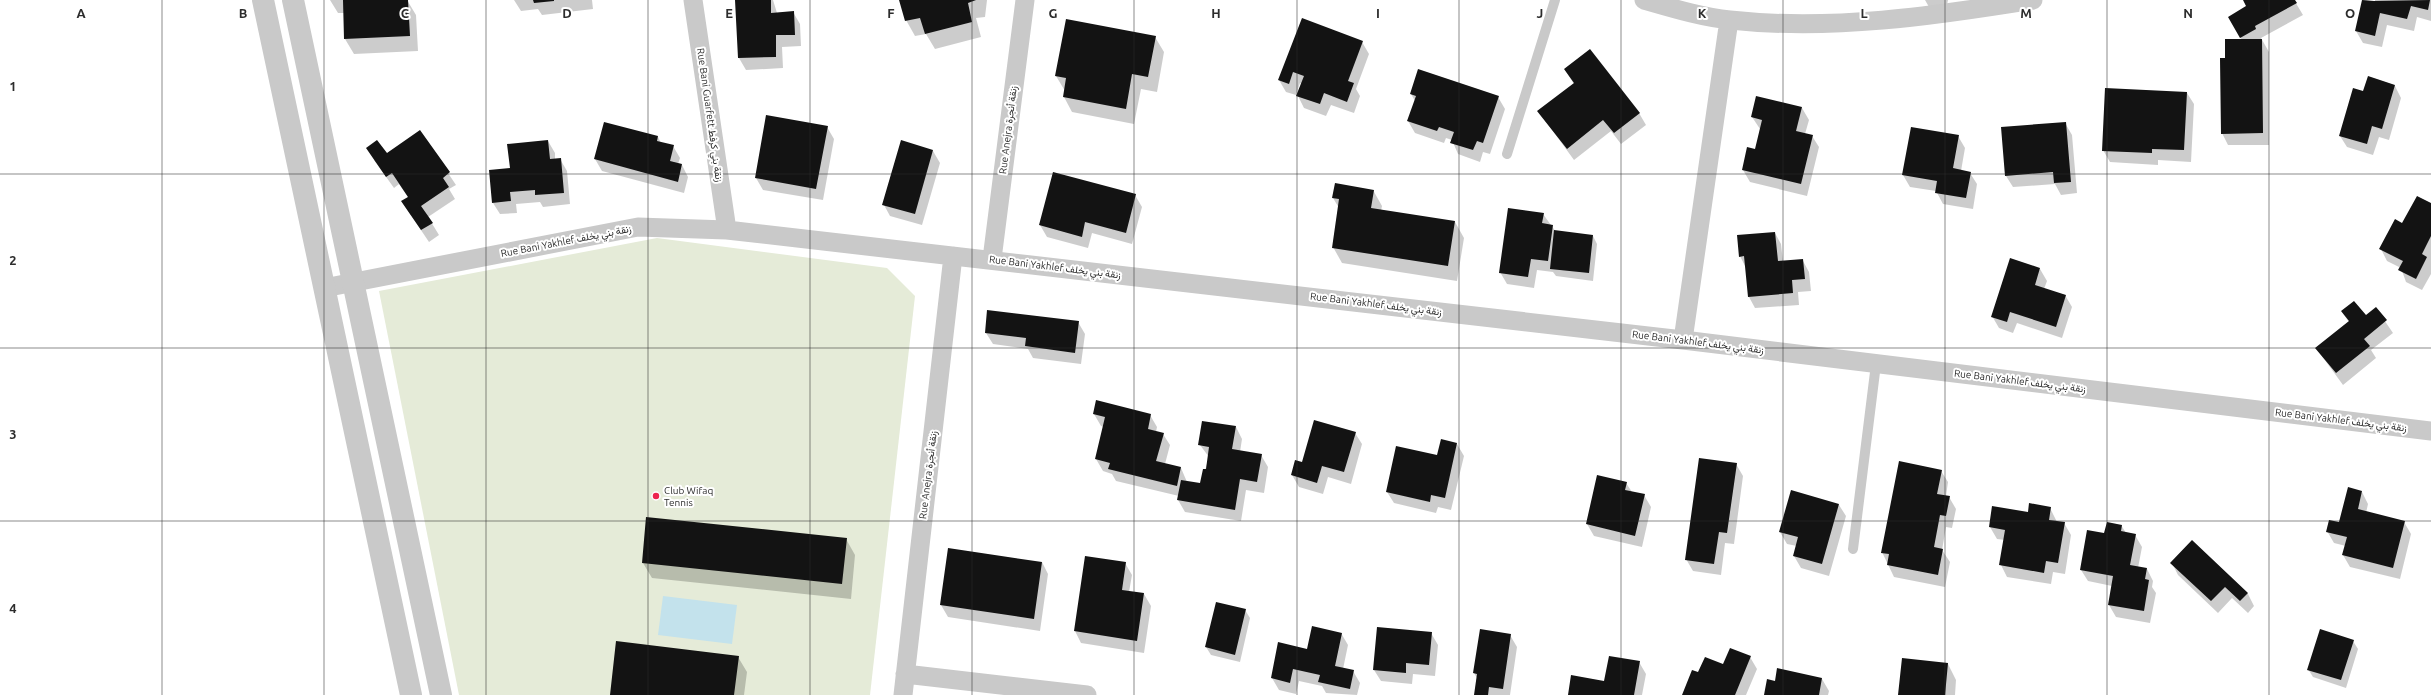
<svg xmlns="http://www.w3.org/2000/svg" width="2431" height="695" font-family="Ubuntu,Vazirmatn,sans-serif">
<rect width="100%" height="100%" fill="#fff"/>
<path fill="#e5ebd8" d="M 657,238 L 887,268 L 915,296 L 870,695 L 459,695 L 379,291 Z"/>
<path fill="#c3e2ec" d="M 663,596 L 737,605 L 732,644 L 658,635 Z"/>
<path fill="#0003" d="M 330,0 L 407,0 L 416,15 L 418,51 L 354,54 L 345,39 L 344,13 L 338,13 Z
M 514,0 L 592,0 L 593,9 L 542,15 L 538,9 L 521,11 Z
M 736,0 L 773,0 L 777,13 L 793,12 L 800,24 L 801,46 L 782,47 L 783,68 L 746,70 L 739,58 Z
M 900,0 L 987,0 L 985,17 L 976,18 L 981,37 L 935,49 L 926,34 L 915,36 L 906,20 Z
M 1925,0 L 1948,0 L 1946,10 L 1929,7 Z
M 2244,0 L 2294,0 L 2303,15 L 2261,38 L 2269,52 L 2269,145 L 2228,145 L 2222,133 L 2226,58 L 2242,40 L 2229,17 L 2248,7 Z
M 2363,0 L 2375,2 L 2375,0 L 2431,0 L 2431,21 L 2417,17 L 2414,31 L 2387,25 L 2382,47 L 2363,43 L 2356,31 Z
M 1302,19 L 1362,42 L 1369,54 L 1356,89 L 1360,96 L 1354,113 L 1331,105 L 1326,116 L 1304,108 L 1298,96 L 1302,84 L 1300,83 L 1296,95 L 1286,92 L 1279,80 Z
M 1155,37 L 1164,52 L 1157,92 L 1141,89 L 1134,124 L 1072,112 L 1064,97 L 1065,91 L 1056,76 Z
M 1565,70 L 1639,113 L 1646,125 L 1621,144 L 1611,131 L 1574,160 L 1539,112 L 1574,84 Z
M 2395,86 L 2401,98 L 2389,140 L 2379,137 L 2373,155 L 2347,147 L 2340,136 L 2364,93 Z
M 2187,93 L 2194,104 L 2191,162 L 2158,160 L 2158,165 L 2110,162 L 2103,150 Z
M 1411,94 L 1498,97 L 1505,109 L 1490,154 L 1483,152 L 1480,162 L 1458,154 L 1452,140 L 1446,138 L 1444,143 L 1415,133 L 1408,121 L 1415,101 Z
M 1802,108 L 1809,120 L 1805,134 L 1812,136 L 1819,147 L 1807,196 L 1750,182 L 1743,170 L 1748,148 L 1756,150 L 1760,129 L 1752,117 Z
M 2065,123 L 2072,135 L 2077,193 L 2061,195 L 2055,184 L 2013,187 L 2006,176 Z
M 827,127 L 834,139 L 823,200 L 763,190 L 756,178 Z
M 420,131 L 456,185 L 449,189 L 455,199 L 428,217 L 439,235 L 429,242 L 402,202 L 408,197 L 399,184 L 394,188 L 374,160 L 386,154 Z
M 1958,136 L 1965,148 L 1961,171 L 1970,173 L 1977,184 L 1973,209 L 1943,204 L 1936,191 L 1910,187 L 1903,175 Z
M 658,137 L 661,143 L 673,146 L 680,158 L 678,164 L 682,165 L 688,177 L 684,193 L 602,171 L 595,159 Z
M 548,141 L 555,153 L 555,160 L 560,159 L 567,171 L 570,204 L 543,207 L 540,202 L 516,204 L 517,213 L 500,214 L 493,203 L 511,169 Z
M 901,142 L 933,151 L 940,163 L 922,225 L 890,216 L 884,205 Z
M 1373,190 L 1382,206 L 1381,211 L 1455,222 L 1464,238 L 1457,281 L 1342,263 L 1333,247 L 1339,208 L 1333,198 Z
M 1135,195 L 1142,207 L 1132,244 L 1092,233 L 1088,248 L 1047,237 L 1040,225 Z
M 2431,204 L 2431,274 L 2422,290 L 2406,282 L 2401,268 L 2387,261 L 2381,249 L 2403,224 Z
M 1543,214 L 1556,232 L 1593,236 L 1597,244 L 1593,281 L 1556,276 L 1553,272 L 1537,270 L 1534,288 L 1507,284 L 1500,272 Z
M 1775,233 L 1781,244 L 1783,262 L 1803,261 L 1809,272 L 1811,291 L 1798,292 L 1799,305 L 1755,308 L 1749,297 L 1746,268 L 1740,256 Z
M 2040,269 L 2047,281 L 2044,289 L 2065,295 L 2072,307 L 2062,338 L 2017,323 L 2013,333 L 1999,328 L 1992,316 Z
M 2376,308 L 2393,333 L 2371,350 L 2376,358 L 2343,385 L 2316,348 L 2349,322 L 2342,312 L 2366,317 Z
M 1078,322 L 1085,334 L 1081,364 L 1033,358 L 1028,349 L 993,344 L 986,333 Z
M 1094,414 L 1150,415 L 1157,427 L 1156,432 L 1163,434 L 1170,445 L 1165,464 L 1181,468 L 1187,482 L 1201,484 L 1209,457 L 1200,445 L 1236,427 L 1242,439 L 1240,452 L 1261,455 L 1268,467 L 1264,493 L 1246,490 L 1241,521 L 1185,512 L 1178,500 L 1179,496 L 1116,481 L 1112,474 L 1103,471 L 1096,459 L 1104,427 L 1101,426 Z
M 1355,433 L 1362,444 L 1351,484 L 1328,477 L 1323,494 L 1299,487 L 1292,475 L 1296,461 L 1303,463 Z
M 1457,444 L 1464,456 L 1451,510 L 1438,507 L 1436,513 L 1394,503 L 1387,492 Z
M 1736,464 L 1743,476 L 1734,544 L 1725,543 L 1721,575 L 1693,571 L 1686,559 Z
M 1941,471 L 1948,482 L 1946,496 L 1949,497 L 1956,509 L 1952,528 L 1946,527 L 1942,550 L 1950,562 L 1945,587 L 1894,577 L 1882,552 Z
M 1598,477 L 1626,483 L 1632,492 L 1644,495 L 1651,507 L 1642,547 L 1594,536 L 1587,524 Z
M 2362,492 L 2368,504 L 2366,513 L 2404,522 L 2411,534 L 2400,579 L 2350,567 L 2343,555 L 2346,546 L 2334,543 L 2327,531 L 2339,523 Z
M 1839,505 L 1846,516 L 1829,576 L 1801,568 L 1794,556 L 1797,546 L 1787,544 L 1780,532 Z
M 2050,508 L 2057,522 L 2064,523 L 2071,535 L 2065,574 L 2053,572 L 2051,584 L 2007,577 L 2001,565 L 2005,540 L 1997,539 L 1990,527 L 2029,513 Z
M 2121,525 L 2126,533 L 2135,535 L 2142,547 L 2138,568 L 2147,569 L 2153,581 L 2152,587 L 2156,593 L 2150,623 L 2116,617 L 2109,605 L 2112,586 L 2088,581 L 2081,570 L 2105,535 Z
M 846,539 L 855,555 L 851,599 L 652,578 L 643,563 Z
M 2192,542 L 2248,594 L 2254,606 L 2248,613 L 2232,598 L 2218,613 L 2178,575 L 2172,563 Z
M 1086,557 L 1125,563 L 1132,575 L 1129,592 L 1144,594 L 1151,606 L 1144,653 L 1081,643 L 1075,631 Z
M 1042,562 L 1048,574 L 1040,631 L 948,617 L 941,605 Z
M 1245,610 L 1250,618 L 1240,662 L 1211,655 L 1206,647 Z
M 1341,633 L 1348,645 L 1343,669 L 1353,671 L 1360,683 L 1357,695 L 1326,693 L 1322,686 L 1299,681 L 1296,694 L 1279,690 L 1272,678 L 1308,650 Z
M 1431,633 L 1438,645 L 1435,676 L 1413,674 L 1412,684 L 1381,681 L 1374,670 Z
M 1510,635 L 1517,647 L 1510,695 L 1475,695 L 1477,678 L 1474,673 Z
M 2353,641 L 2358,649 L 2346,688 L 2313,677 L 2308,669 Z
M 738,657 L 747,672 L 744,695 L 611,695 Z
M 1750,657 L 1757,669 L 1746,695 L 1683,695 L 1699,674 Z
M 1639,662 L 1646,674 L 1642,695 L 1569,695 L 1605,682 Z
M 1948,664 L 1956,680 L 1955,695 L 1900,695 Z
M 1822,679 L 1829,691 L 1828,695 L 1765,695 L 1775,682 Z"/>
<path fill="#131313" d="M 343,0 L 408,0 L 410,36 L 344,39 Z
M 533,0 L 554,0 L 554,1 L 534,3 Z
M 735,0 L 771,0 L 771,13 L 794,11 L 795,35 L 776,35 L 776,57 L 738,58 Z
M 899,0 L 976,0 L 968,3 L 972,22 L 925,34 L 920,18 L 905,21 Z
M 2243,0 L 2295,0 L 2297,3 L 2255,26 L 2256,29 L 2240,38 L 2228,17 L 2246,6 Z
M 2362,0 L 2374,1 L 2430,0 L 2428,10 L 2411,6 L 2407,19 L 2380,13 L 2375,36 L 2355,31 Z
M 1302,18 L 1363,41 L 1348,81 L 1354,83 L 1347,102 L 1324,93 L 1320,104 L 1296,96 L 1304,76 L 1293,72 L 1289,84 L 1278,80 Z
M 1066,19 L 1156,36 L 1148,77 L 1132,74 L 1126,109 L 1063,97 L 1066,78 L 1055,76 Z
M 2225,39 L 2262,39 L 2263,133 L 2221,134 L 2220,58 L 2225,58 Z
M 1590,49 L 1640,113 L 1614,133 L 1603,120 L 1567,149 L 1537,111 L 1574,83 L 1564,69 Z
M 1418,69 L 1499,96 L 1483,143 L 1477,141 L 1473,150 L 1450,143 L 1454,132 L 1439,127 L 1437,131 L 1407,121 L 1416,96 L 1410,94 Z
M 2368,76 L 2395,85 L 2382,129 L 2372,126 L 2367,144 L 2339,136 L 2353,88 L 2363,91 Z
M 2105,88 L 2187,92 L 2184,150 L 2152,149 L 2152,153 L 2102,151 Z
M 1756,96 L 1802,107 L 1796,131 L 1813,135 L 1801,184 L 1742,170 L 1747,147 L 1755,149 L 1762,120 L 1751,117 Z
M 766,115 L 828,126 L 816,189 L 755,178 Z
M 604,122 L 658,136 L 657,141 L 674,145 L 670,161 L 682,164 L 678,182 L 594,159 Z
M 2066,122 L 2071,182 L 2054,183 L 2053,172 L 2005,176 L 2001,127 Z
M 1911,127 L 1959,135 L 1953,168 L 1971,172 L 1966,198 L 1935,193 L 1937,181 L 1902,175 Z
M 420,130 L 450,172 L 443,178 L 449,187 L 421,206 L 433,223 L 421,230 L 401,201 L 408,197 L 392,173 L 386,177 L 366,148 L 377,140 L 387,153 Z
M 548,140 L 550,159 L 561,158 L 564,193 L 535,195 L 535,190 L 510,192 L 511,201 L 492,203 L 489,170 L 510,168 L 507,144 Z
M 901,140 L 933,150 L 915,214 L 882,205 Z
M 1053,172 L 1136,194 L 1126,233 L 1085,222 L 1082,237 L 1039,225 Z
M 1335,183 L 1374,190 L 1371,208 L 1455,221 L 1448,266 L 1332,248 L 1339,199 L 1332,198 Z
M 2417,196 L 2431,203 L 2431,236 L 2422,254 L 2427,257 L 2416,279 L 2398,270 L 2403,261 L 2379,249 L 2395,219 L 2402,223 Z
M 1508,208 L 1544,213 L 1542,223 L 1553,225 L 1548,261 L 1531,259 L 1528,277 L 1499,273 Z
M 1554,230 L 1593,235 L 1589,273 L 1550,269 Z
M 1775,232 L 1778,261 L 1803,259 L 1805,279 L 1792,280 L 1793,293 L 1748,297 L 1744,256 L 1739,257 L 1737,235 Z
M 2010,258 L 2040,268 L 2035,285 L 2066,295 L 2056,327 L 2010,312 L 2007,322 L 1991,317 Z
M 2354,301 L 2366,315 L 2376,307 L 2387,320 L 2364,339 L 2370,346 L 2336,373 L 2315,348 L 2349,321 L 2341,311 Z
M 987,310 L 1079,321 L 1075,353 L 1025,346 L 1026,338 L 985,333 Z
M 1096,400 L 1151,414 L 1148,429 L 1164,433 L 1156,461 L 1181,467 L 1177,486 L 1108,469 L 1110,463 L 1095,459 L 1105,417 L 1093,414 Z
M 1314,420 L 1356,432 L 1344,472 L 1322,466 L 1317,483 L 1291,475 L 1295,460 L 1302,462 Z
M 1202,421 L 1236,426 L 1232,449 L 1262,454 L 1257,482 L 1240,479 L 1235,510 L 1177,500 L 1181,480 L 1200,483 L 1203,469 L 1206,469 L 1209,447 L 1198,445 Z
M 1441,439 L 1457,443 L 1445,498 L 1431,495 L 1430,502 L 1386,492 L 1396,446 L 1437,455 Z
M 1699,458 L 1737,463 L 1727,533 L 1719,532 L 1714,564 L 1685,560 Z
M 1899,461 L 1942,470 L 1937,494 L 1950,496 L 1946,516 L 1940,515 L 1934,547 L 1943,549 L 1938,575 L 1887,565 L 1889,554 L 1881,553 Z
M 1597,475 L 1627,482 L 1625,490 L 1645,494 L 1635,536 L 1586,524 Z
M 2348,487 L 2362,491 L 2358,509 L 2405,521 L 2393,568 L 2342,555 L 2347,537 L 2326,532 L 2329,520 L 2339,522 Z
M 1791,490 L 1839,504 L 1822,564 L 1793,556 L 1798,537 L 1779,532 Z
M 2029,503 L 2051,507 L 2049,520 L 2065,522 L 2058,563 L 2046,561 L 2044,573 L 1999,565 L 2005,530 L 1989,527 L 1992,506 L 2028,512 Z
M 646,517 L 847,538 L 842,584 L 642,563 Z
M 2107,522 L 2122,525 L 2121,531 L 2136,534 L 2130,565 L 2147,568 L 2145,579 L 2149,580 L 2144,611 L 2108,605 L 2113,576 L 2080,570 L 2087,530 L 2104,533 Z
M 2192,540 L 2248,593 L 2240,601 L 2225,587 L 2211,601 L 2170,563 Z
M 948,548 L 1042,562 L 1034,619 L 940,605 Z
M 1085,556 L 1126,562 L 1122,590 L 1144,593 L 1137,641 L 1074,631 Z
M 1216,602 L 1246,609 L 1235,655 L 1205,647 Z
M 1312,626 L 1342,633 L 1335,666 L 1354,670 L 1350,689 L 1318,682 L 1320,675 L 1293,669 L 1290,683 L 1271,678 L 1278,642 L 1307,649 Z
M 1377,627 L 1432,632 L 1429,665 L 1406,663 L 1406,673 L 1373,670 Z
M 1480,629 L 1511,634 L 1503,689 L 1489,687 L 1488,695 L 1474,695 L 1477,674 L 1473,673 Z
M 2320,629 L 2354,640 L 2341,680 L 2307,670 Z
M 616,641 L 739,656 L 734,695 L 610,695 Z
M 1730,648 L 1751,656 L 1735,695 L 1682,695 L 1692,670 L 1698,672 L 1705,657 L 1723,664 Z
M 1609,656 L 1640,661 L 1634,695 L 1568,695 L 1571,675 L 1604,681 Z
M 1902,658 L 1948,663 L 1945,695 L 1898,695 Z
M 1777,668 L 1822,678 L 1819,695 L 1764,695 L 1767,679 L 1775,681 Z"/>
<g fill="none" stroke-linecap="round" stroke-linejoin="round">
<path stroke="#c9c9c9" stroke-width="10" d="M 1507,154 L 1555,0
M 1853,549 L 1876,364"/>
<path stroke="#c9c9c9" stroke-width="19" d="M 693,0 L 727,230
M 1644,0 C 1672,8 1701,17 1730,20 C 1831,31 1934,16 2033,0
M 992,259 L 1025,0
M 324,288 L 638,227 L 727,230 L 1683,340 L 2431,431
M 1683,340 L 1729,20
M 905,674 L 1087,695
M 903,695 L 953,256"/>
<path stroke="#c9c9c9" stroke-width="22" d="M 263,0 L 411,695
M 293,0 L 441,695"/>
</g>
<path fill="none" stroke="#2c2c2c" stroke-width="1" stroke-opacity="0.55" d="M 162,0 L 162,695M 324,0 L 324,695M 486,0 L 486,695M 648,0 L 648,695M 810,0 L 810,695M 972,0 L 972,695M 1134,0 L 1134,695M 1297,0 L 1297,695M 1459,0 L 1459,695M 1621,0 L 1621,695M 1783,0 L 1783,695M 1945,0 L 1945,695M 2107,0 L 2107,695M 2269,0 L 2269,695M 0,174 L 2431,174M 0,348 L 2431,348M 0,521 L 2431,521"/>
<circle fill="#ed234e" stroke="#fff" stroke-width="1.5" cx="656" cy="496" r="4"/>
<g text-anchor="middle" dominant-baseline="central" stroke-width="4" stroke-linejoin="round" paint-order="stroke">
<g font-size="10" fill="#2c2c2c" stroke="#fff">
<text transform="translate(710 115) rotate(82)">Rue Bani Guarfett زنقة بني كرفط</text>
<text transform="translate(1008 130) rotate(-83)">Rue Anejra زنقة أنجرة</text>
<text transform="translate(566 241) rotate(-11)">Rue Bani Yakhlef زنقة بني يخلف</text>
<text transform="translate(1055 267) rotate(7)">Rue Bani Yakhlef زنقة بني يخلف</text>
<text transform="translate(1376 304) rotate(7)">Rue Bani Yakhlef زنقة بني يخلف</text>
<text transform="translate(1698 342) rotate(7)">Rue Bani Yakhlef زنقة بني يخلف</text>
<text transform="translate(2020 381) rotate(7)">Rue Bani Yakhlef زنقة بني يخلف</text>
<text transform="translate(2341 420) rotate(7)">Rue Bani Yakhlef زنقة بني يخلف</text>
<text transform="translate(928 475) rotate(-83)">Rue Anejra زنقة أنجرة</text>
</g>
<g font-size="10" fill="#2c2c2c" stroke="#fff" text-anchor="start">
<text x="664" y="490">Club Wifaq<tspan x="664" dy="12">Tennis</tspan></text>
</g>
</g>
<g font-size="13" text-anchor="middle" font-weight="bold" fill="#2c2c2c" stroke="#fff" stroke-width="4" stroke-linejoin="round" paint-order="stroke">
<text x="81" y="18">A</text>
<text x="243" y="18">B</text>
<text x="405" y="18">C</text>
<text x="567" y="18">D</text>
<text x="729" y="18">E</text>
<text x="891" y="18">F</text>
<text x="1053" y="18">G</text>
<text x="1216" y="18">H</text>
<text x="1378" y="18">I</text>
<text x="1540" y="18">J</text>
<text x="1702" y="18">K</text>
<text x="1864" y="18">L</text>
<text x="2026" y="18">M</text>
<text x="2188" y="18">N</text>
<text x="2350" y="18">O</text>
<text x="13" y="91">1</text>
<text x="13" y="265">2</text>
<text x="13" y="439">3</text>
<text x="13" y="613">4</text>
</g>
</svg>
